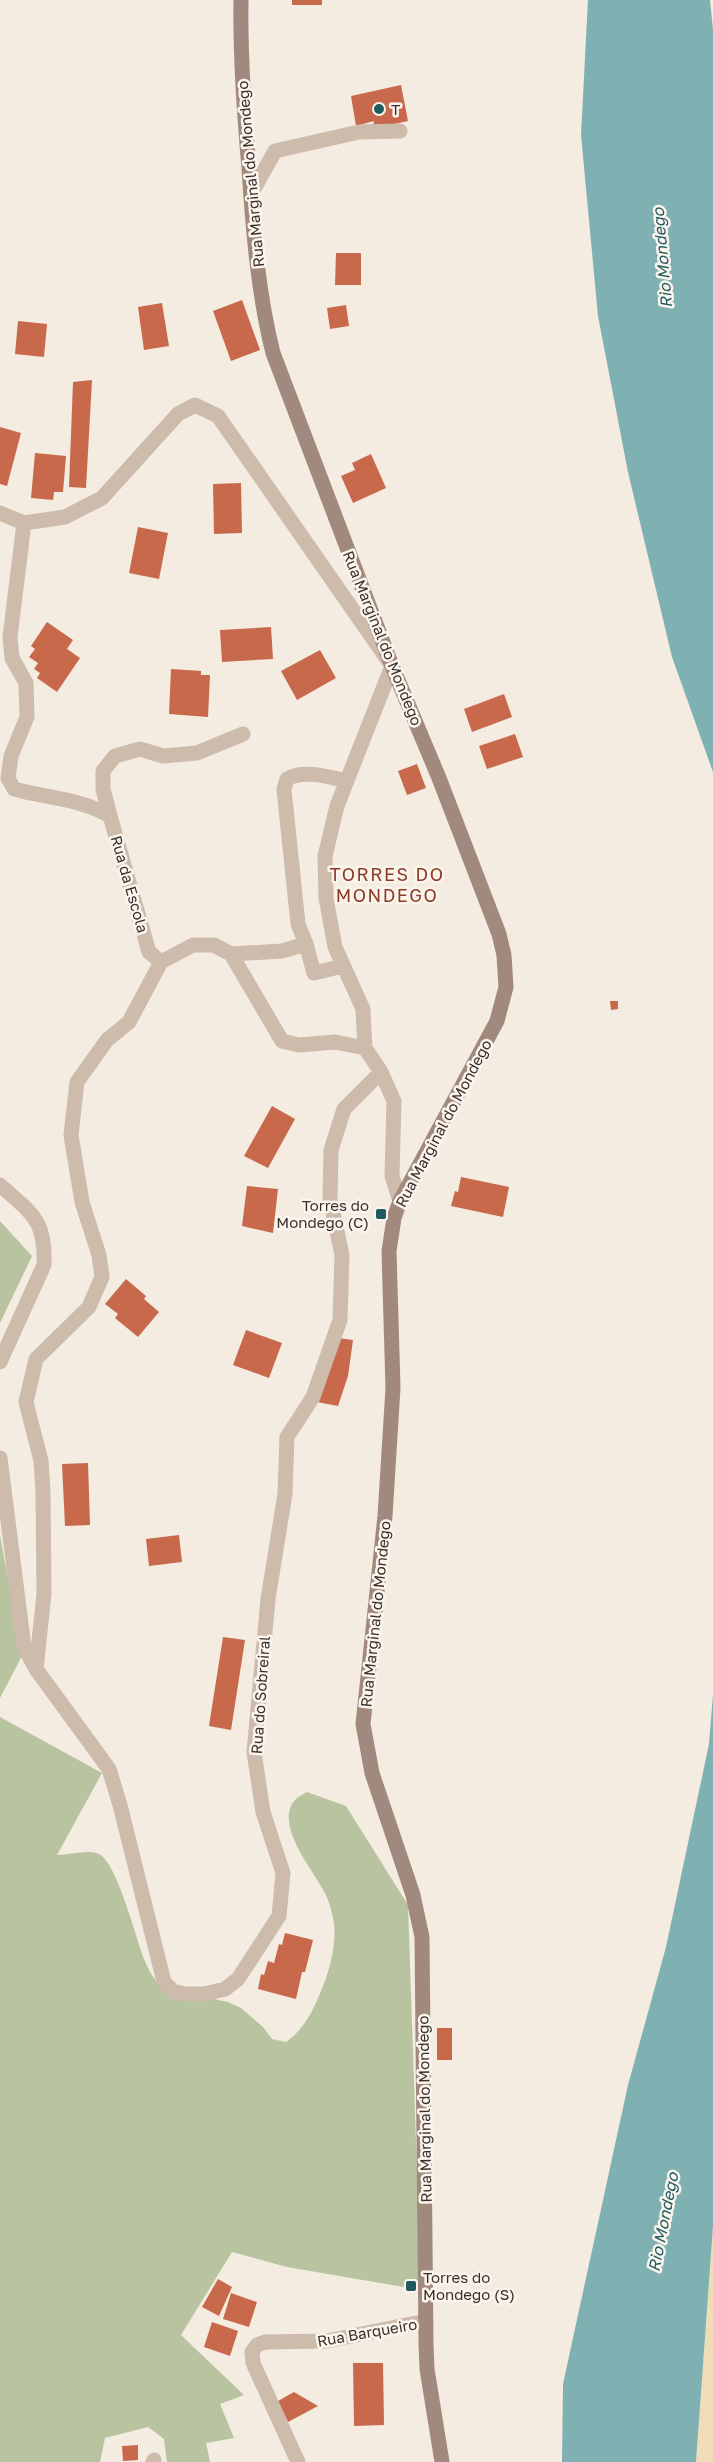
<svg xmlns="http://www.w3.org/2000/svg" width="713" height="2462" font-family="'Golos Text',sans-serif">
<rect width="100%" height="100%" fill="#f4ebe1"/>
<path fill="#b8c4a0" d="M 0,1221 L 32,1256 L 0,1323 Z
M 0,1535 L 22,1656 L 0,1698 Z
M 0,1717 L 102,1773 L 57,1855 C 70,1855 88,1849 99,1854 C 118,1864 136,1940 145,1961 C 150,1975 161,1988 172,1999 L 214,1999 L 228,2002 L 241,2008 L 263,2027 L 272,2039 L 286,2042 C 304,2029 313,2011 321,1991 C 330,1970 336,1946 334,1924 C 333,1915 329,1901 325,1893 C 314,1871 272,1823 296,1799 C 299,1796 304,1794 307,1792 L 346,1806 L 408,1905 L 421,2290 L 287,2267 L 232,2252 L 181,2335 L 244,2395 L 220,2404 L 234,2438 L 206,2443 L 210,2462 L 167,2462 L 164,2439 L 148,2427 L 105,2438 L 100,2462 L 0,2462 Z"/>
<path fill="#efdcb8" d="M 713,2226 L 713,2462 L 696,2462 Z"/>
<path fill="#7fb0b2" d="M 588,0 L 710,0 L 713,30 L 713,772 L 672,657 L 628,472 L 598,316 L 581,135 Z
M 713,1695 L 713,2226 L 696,2462 L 562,2462 L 563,2384 L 628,2085 L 666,1947 L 709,1744 Z"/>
<path fill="#c8694b" d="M 292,0 L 322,0 L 322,5 L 292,5 Z
M 401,85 L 408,121 L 372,129 L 374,121 L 356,126 L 351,96 Z
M 336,253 L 361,253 L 361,285 L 335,285 Z
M 242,300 L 260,350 L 231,361 L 213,311 Z
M 162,303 L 169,346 L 144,350 L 138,307 Z
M 346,305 L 349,326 L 330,329 L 327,308 Z
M 18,321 L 47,324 L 44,357 L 15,354 Z
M 92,380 L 86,488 L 69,487 L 73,382 Z
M 0,427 L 21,433 L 7,486 L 0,484 Z
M 35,453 L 66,456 L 63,492 L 54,492 L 53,500 L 31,498 Z
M 371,454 L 386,488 L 353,503 L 341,476 L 355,470 L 352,463 Z
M 241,483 L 242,533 L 214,534 L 213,484 Z
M 138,527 L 168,533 L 159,579 L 129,573 Z
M 47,622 L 73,640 L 67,649 L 80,658 L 57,692 L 37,678 L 40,673 L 34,669 L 38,663 L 29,657 L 35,649 L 31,646 Z
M 271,627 L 273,659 L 222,662 L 220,630 Z
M 320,650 L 336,678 L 297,700 L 281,671 Z
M 171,669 L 201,671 L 201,675 L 210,675 L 208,717 L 169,714 Z
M 504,694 L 512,717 L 472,732 L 464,709 Z
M 515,734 L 523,757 L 487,769 L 479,746 Z
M 417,764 L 426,788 L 407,795 L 398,771 Z
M 610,1001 L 618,1001 L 618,1009 L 611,1010 Z
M 272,1106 L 295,1119 L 268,1168 L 244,1156 Z
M 461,1177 L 509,1187 L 503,1217 L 451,1206 L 455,1191 L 458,1192 Z
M 247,1186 L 278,1189 L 273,1233 L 242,1226 Z
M 126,1279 L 146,1296 L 144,1299 L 159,1312 L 138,1337 L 115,1318 L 118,1314 L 105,1304 Z
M 246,1330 L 282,1343 L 269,1378 L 233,1365 Z
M 338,1338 L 353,1340 L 348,1376 L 338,1406 L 317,1402 Z
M 88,1463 L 90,1525 L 65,1526 L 62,1464 Z
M 179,1535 L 182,1562 L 149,1566 L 146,1539 Z
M 223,1637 L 245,1640 L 231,1730 L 209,1726 Z
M 285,1933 L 313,1940 L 305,1972 L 302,1972 L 296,1999 L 258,1989 L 261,1974 L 264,1975 L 268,1961 L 274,1963 L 279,1944 L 282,1945 Z
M 437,2028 L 452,2028 L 452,2060 L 437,2060 Z
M 218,2279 L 232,2287 L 219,2316 L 202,2307 Z
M 231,2293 L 257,2302 L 249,2327 L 223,2319 Z
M 212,2322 L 238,2331 L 230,2356 L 204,2347 Z
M 353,2363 L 383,2363 L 384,2425 L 354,2426 Z
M 294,2392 L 318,2406 L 288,2422 L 278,2401 Z
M 138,2445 L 138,2460 L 123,2461 L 122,2446 Z"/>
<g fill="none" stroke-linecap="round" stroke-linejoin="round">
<path stroke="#cdbbac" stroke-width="15" d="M 251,194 L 275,151 L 359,132 L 400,131
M 0,513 L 24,523 L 65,517 L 102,498 L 178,414 L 195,405 L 218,416 L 392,666 L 337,806 L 325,856 L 326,898 L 335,947 L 363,1009 L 365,1048
M 24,523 L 10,637 L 12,658 L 26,683 L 27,717 L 11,756 L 8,778 L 14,789 C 46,798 82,799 110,816 L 149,952 L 161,962
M 110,816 L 103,789 L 103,771 L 115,756 L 140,749 L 163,756 L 197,753 L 243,734
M 231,954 L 282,1041 L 299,1045 L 335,1042 L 365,1048 L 381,1072 L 394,1101 L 392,1176 L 400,1201
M 343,966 L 314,973 L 306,944 L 298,924 L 284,789 L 287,779 C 303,769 329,777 347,781
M 0,1185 C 31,1213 46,1219 44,1265 L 0,1362
M 0,1458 L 24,1647 L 36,1669 L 109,1769 L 120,1805 L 164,1982 L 173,1991 L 184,1994 L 204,1994 L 225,1989 L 238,1979 L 279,1916 L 283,1873 L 263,1812 L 254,1752 L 268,1599 L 285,1494 L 287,1437 L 313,1397 L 340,1320 L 342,1255 L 330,1199 L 331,1150 L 344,1109 L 381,1072
M 36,1669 L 44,1594 L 43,1491 L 41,1461 L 26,1402 L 36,1359 L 89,1307 L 102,1277 L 99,1255 L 82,1202 L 71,1135 L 77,1082 L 107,1040 L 129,1022 L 161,962 L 193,945 L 214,945 L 231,954 L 282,951 L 306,944
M 153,2462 L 154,2460
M 298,2462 L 253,2363 L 252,2352 L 257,2345 L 265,2342 L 327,2341 L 426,2321"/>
<path stroke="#a18a7d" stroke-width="15" d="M 241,0 C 240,57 244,112 249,168 C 253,230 258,293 273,353 L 392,666 L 439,778 L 499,934 L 504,955 L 506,987 L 497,1021 L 400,1201 L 394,1218 L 389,1251 L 393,1388 L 385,1516 L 363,1724 L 372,1773 L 413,1895 L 422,1937 L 426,2343 L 427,2369 L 442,2462"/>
</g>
<g fill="#1f5a5e" stroke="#fbf5ee" stroke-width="2">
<circle cx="379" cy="109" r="6"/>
<rect x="375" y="1208" width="12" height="12" rx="3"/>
<rect x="405" y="2280" width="12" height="12" rx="3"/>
</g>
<g text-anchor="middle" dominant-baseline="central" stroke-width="5" stroke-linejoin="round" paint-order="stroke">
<g font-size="15" fill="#3b302b" stroke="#fbf5ee" text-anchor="start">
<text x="391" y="109">T</text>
<text x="369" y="1205" text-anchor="end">Torres do<tspan x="369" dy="17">Mondego (C)</tspan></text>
<text x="423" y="2277">Torres do<tspan x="423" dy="17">Mondego (S)</tspan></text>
</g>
<g font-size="15" fill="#3b302b" stroke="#fbf5ee">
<text transform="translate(250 174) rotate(-95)">Rua Marginal do Mondego</text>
<text transform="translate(383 638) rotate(68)">Rua Marginal do Mondego</text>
<text transform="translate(130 884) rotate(74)">Rua da Escola</text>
<text transform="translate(443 1123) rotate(-62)">Rua Marginal do Mondego</text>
<text transform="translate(375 1614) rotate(-84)">Rua Marginal do Mondego</text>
<text transform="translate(260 1695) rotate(-86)">Rua do Sobreiral</text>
<text transform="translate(424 2109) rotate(-91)">Rua Marginal do Mondego</text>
<text transform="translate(367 2332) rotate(-10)">Rua Barqueiro</text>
</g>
<g font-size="16" font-style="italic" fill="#1f5a5e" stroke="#fbf5ee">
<text transform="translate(662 258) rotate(-95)">Rio Mondego</text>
<text transform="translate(663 2222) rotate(-79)">Rio Mondego</text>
</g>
<g font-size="18" letter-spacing="1.5" fill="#8c3b22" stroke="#fbf5ee">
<text x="387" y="874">TORRES DO<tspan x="387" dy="21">MONDEGO</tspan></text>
</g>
</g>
</svg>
